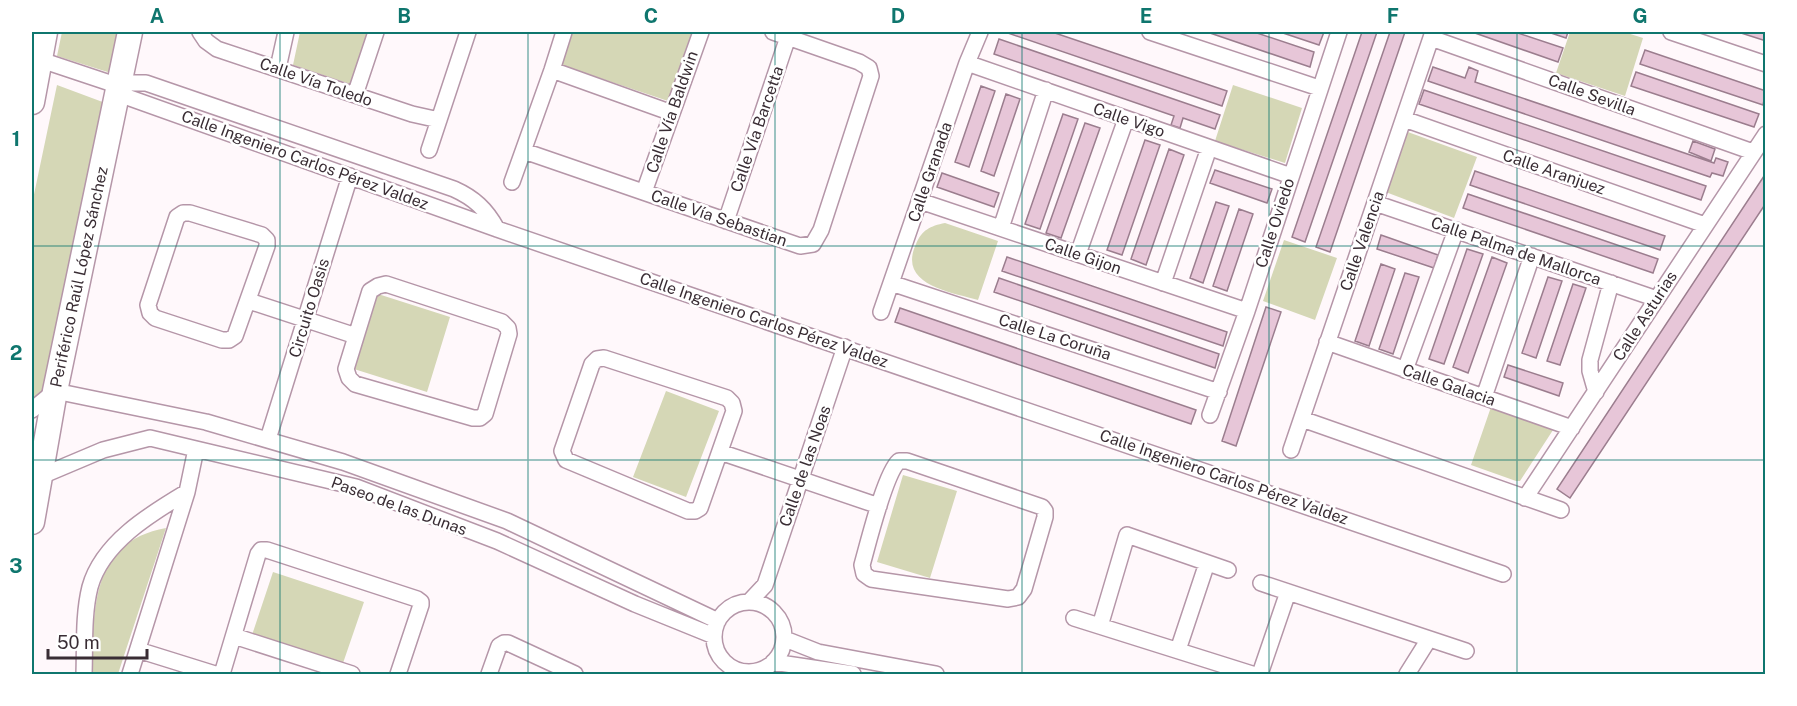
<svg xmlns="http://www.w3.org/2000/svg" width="1797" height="706" font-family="'Public Sans',sans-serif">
<rect width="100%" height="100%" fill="#fff8fb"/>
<path fill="#d5d7b6" d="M 62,32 L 122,32 L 114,74 L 57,56 Z
M 300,32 L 371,32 L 353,85 L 293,65 Z
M 573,32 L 692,32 L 668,101 L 561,65 Z
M 1570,32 L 1624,32 L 1643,38 L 1625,96 L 1556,73 Z
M 57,85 L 108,104 L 51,387 L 32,401 L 32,204 Z
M 1233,85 L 1302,108 L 1285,163 L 1215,141 Z
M 1405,131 L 1477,157 L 1454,218 L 1383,191 Z
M 945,223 L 998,241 L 978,300 C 951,292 897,285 916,244 C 922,230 930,226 945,223 Z
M 1284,240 L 1337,258 L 1315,320 L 1263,301 Z
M 378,294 L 450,317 L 427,392 L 354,369 Z
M 666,391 L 719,411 L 686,497 L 633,477 Z
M 1491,407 L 1552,428 L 1553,430 L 1520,481 L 1516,481 L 1471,465 Z
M 903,475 L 957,491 L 930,578 L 877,562 Z
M 166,528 L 118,674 L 91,674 C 95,613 88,542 166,528 Z
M 273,572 L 364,602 L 342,666 L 252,635 Z"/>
<path fill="#e7c6d8" stroke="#9b7d8e" stroke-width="1.5" d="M 1005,32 L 1052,32 L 1227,91 L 1222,106 Z
M 1207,32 L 1254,32 L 1314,52 L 1310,67 Z
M 1280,32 L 1324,32 L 1319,45 Z
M 1362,32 L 1377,32 L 1305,242 L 1292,237 Z
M 1390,32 L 1405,32 L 1330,252 L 1316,247 Z
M 1472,32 L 1515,32 L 1563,48 L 1558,62 Z
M 1548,32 L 1568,32 L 1566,38 Z
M 1738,32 L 1766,32 L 1766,41 Z
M 999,39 L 1220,115 L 1215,129 L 1183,118 L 1180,128 L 1171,125 L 1174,116 L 994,54 Z
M 1645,50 L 1766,91 L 1763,105 L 1640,64 Z
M 1433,67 L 1465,78 L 1469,67 L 1478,71 L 1475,82 L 1714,163 L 1716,158 L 1728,162 L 1723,176 L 1712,173 L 1710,177 L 1428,81 Z
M 1636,72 L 1759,114 L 1754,127 L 1631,86 Z
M 981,86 L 995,91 L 969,167 L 955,162 Z
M 1424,90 L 1706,186 L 1701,200 L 1419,104 Z
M 1006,94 L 1020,99 L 994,176 L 981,171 Z
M 1063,114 L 1078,119 L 1040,229 L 1025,224 Z
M 1085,123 L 1100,128 L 1061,238 L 1046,233 Z
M 1145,140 L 1160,145 L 1122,255 L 1107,250 Z
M 1693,141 L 1715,149 L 1711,161 L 1689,152 Z
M 1169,149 L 1184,155 L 1146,265 L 1131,259 Z
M 1215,170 L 1272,189 L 1267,203 L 1210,183 Z
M 1475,171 L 1665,236 L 1660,250 L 1470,185 Z
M 942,173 L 999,193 L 994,207 L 937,187 Z
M 1766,173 L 1766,203 L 1570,498 L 1557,489 Z
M 1468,194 L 1658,259 L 1653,273 L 1463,208 Z
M 1216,202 L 1229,206 L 1203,283 L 1190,278 Z
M 1239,209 L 1253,214 L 1227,291 L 1213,286 Z
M 1381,235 L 1438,255 L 1434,268 L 1377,249 Z
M 1467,249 L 1483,254 L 1444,364 L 1429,359 Z
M 1007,257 L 1227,332 L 1223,346 L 1002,271 Z
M 1492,257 L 1507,263 L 1468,373 L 1453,367 Z
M 1381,264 L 1395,269 L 1369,346 L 1355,341 Z
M 1405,273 L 1419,277 L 1393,354 L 1379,349 Z
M 1548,277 L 1562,281 L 1536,358 L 1522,353 Z
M 999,278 L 1219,354 L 1215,368 L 994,292 Z
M 1573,284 L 1586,288 L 1560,365 L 1547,361 Z
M 1266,307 L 1281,312 L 1236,446 L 1222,441 Z
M 900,308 L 1196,410 L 1191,424 L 895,322 Z
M 1508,365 L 1563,383 L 1559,396 L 1504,377 Z"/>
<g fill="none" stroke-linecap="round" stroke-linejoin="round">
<g stroke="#b596a8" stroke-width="18">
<path id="minor" d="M 200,32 L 206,41 L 217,49 L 412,114 L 439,120
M 1150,32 L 1319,88
M 1671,32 L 1766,64
M 1431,38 L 1753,152
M 32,57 L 119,86 L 127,97 L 497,229 L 1503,574
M 967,63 L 1291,176
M 278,68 L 286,32
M 552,70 L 672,113
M 119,86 L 130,83 L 146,83 L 454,189 C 474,198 486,209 497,229
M 355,95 L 376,32
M 1404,119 L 1705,225
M 429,150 L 468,32
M 524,151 L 800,246 L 813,244 L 821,230 L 871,76 L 869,68 L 859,62 L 773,32
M 512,182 L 552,70 L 564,32
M 644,192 L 701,32
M 920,201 L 1247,311
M 1375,203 L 1657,299
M 183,213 L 190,213 L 262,235 L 267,240 L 267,246 L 235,336 L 229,340 L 222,340 L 155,318 L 150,313 L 148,305 L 177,217 Z
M 726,221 L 788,37
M 1001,228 L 1046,90
M 1078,254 L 1126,119
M 891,283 L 1219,392
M 1163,283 L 1209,148
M 386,284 L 502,322 L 508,328 L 509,334 L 485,414 L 480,418 L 473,418 L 355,384 L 349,378 L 346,369 L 370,291 L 378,286 Z
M 249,301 L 356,336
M 881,312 L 967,63 L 980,32
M 1327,342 L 1572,428
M 604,358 L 727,398 L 732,403 L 734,411 L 700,508 L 695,511 L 688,511 L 566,460 L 562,451 L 592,364 L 597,359 Z
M 1405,370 L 1456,230
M 1596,392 L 1590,371 L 1590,360 L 1611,283
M 1484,397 L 1532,256
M 32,410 L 55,391 L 206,422 L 343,462 L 507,521 L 718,621
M 1210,415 L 1247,311 L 1339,32
M 1302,419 L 1561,510
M 268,439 L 350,176
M 1291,450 L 1433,32
M 720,452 L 879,506
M 899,461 L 907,461 L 1042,507 L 1045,511 L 1045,517 L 1024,589 L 1018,597 L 1008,599 L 871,579 L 864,574 L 862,565 C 868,544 885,473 899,461 Z
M 34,476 L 39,477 L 103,450 L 150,438 L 196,449 L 356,487 L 497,541 L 635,604 L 714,636
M 1525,498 L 1766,134
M 1261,583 L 1466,651
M 750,601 L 765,585 L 845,347
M714 637a35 35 0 1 1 70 0a35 35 0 1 1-70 0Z
M 1074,618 L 1252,674
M 1100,626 L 1127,535 L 1228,570
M 234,636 L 352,674
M 785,639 L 818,652 L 936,674
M 138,650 L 215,674
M 1178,650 L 1207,563
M 773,662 L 853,674
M 84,674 C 85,646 83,615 90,587 C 102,543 150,514 187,492
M 130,674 L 187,492 L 196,449
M 222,674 L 258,554 L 261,550 L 267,550 L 417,599 L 421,602 L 421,605 L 398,674
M 489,674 L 499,646 L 504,643 L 508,643 L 575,674
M 1260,674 L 1288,592
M 1407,674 L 1429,639"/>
</g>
<g stroke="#b596a8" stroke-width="27">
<path id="primary" d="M 32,102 L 45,32
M 32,522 L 55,391 L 130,32"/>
</g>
<use href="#minor" stroke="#fff" stroke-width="15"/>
<use href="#primary" stroke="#fff" stroke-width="24"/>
</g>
<path fill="none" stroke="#0f766e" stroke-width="1.5" stroke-opacity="0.55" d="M 280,32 L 280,674M 528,32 L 528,674M 775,32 L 775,674M 1022,32 L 1022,674M 1269,32 L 1269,674M 1517,32 L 1517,674M 32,246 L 1766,246M 32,460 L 1766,460"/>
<g text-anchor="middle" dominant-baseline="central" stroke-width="5" stroke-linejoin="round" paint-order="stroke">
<g font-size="16" fill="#392d34" stroke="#fff">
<text transform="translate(316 82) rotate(19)">Calle Vía Toledo</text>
<text transform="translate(1592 95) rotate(20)">Calle Sevilla</text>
<text transform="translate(672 112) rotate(-71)">Calle Vía Baldwin</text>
<text transform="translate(1129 120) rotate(19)">Calle Vigo</text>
<text transform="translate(757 129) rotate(-71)">Calle Vía Barcetta</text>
<text transform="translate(305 160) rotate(20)">Calle Ingeniero Carlos Pérez Valdez</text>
<text transform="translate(930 172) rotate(-71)">Calle Granada</text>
<text transform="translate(1554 172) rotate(19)">Calle Aranjuez</text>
<text transform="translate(719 218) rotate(19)">Calle Vía Sebastian</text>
<text transform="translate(1275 223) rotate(-72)">Calle Oviedo</text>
<text transform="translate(1362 241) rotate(-71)">Calle Valencia</text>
<text transform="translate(1516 251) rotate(19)">Calle Palma de Mallorca</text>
<text transform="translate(1083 256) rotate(19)">Calle Gijon</text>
<text transform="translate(79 277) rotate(-78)">Periférico Raúl López Sánchez</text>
<text transform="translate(309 308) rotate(-73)">Circuito Oasis</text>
<text transform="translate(1645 316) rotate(-57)">Calle Asturias</text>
<text transform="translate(764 320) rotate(19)">Calle Ingeniero Carlos Pérez Valdez</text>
<text transform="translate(1055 337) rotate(18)">Calle La Coruña</text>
<text transform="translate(1449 385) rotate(19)">Calle Galacia</text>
<text transform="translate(805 466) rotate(-71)">Calle de las Noas</text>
<text transform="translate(1224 477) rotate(19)">Calle Ingeniero Carlos Pérez Valdez</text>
<text transform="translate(399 506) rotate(20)">Paseo de las Dunas</text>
</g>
</g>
<rect width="1797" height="706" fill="none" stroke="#ffffff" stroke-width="66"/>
<path d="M48 649v9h99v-9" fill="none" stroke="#392d34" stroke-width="3"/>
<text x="57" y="649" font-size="18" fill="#392d34" stroke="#ffffff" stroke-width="4.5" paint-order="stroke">50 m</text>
<rect x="33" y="33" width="1731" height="640" fill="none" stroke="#0f766e" stroke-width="2"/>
<g font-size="20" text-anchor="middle" font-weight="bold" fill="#0f766e">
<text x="157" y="23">A</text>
<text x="404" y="23">B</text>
<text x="651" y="23">C</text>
<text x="898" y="23">D</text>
<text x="1146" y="23">E</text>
<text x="1393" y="23">F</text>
<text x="1640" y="23">G</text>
<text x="16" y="146">1</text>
<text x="16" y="360">2</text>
<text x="16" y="573">3</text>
</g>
</svg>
